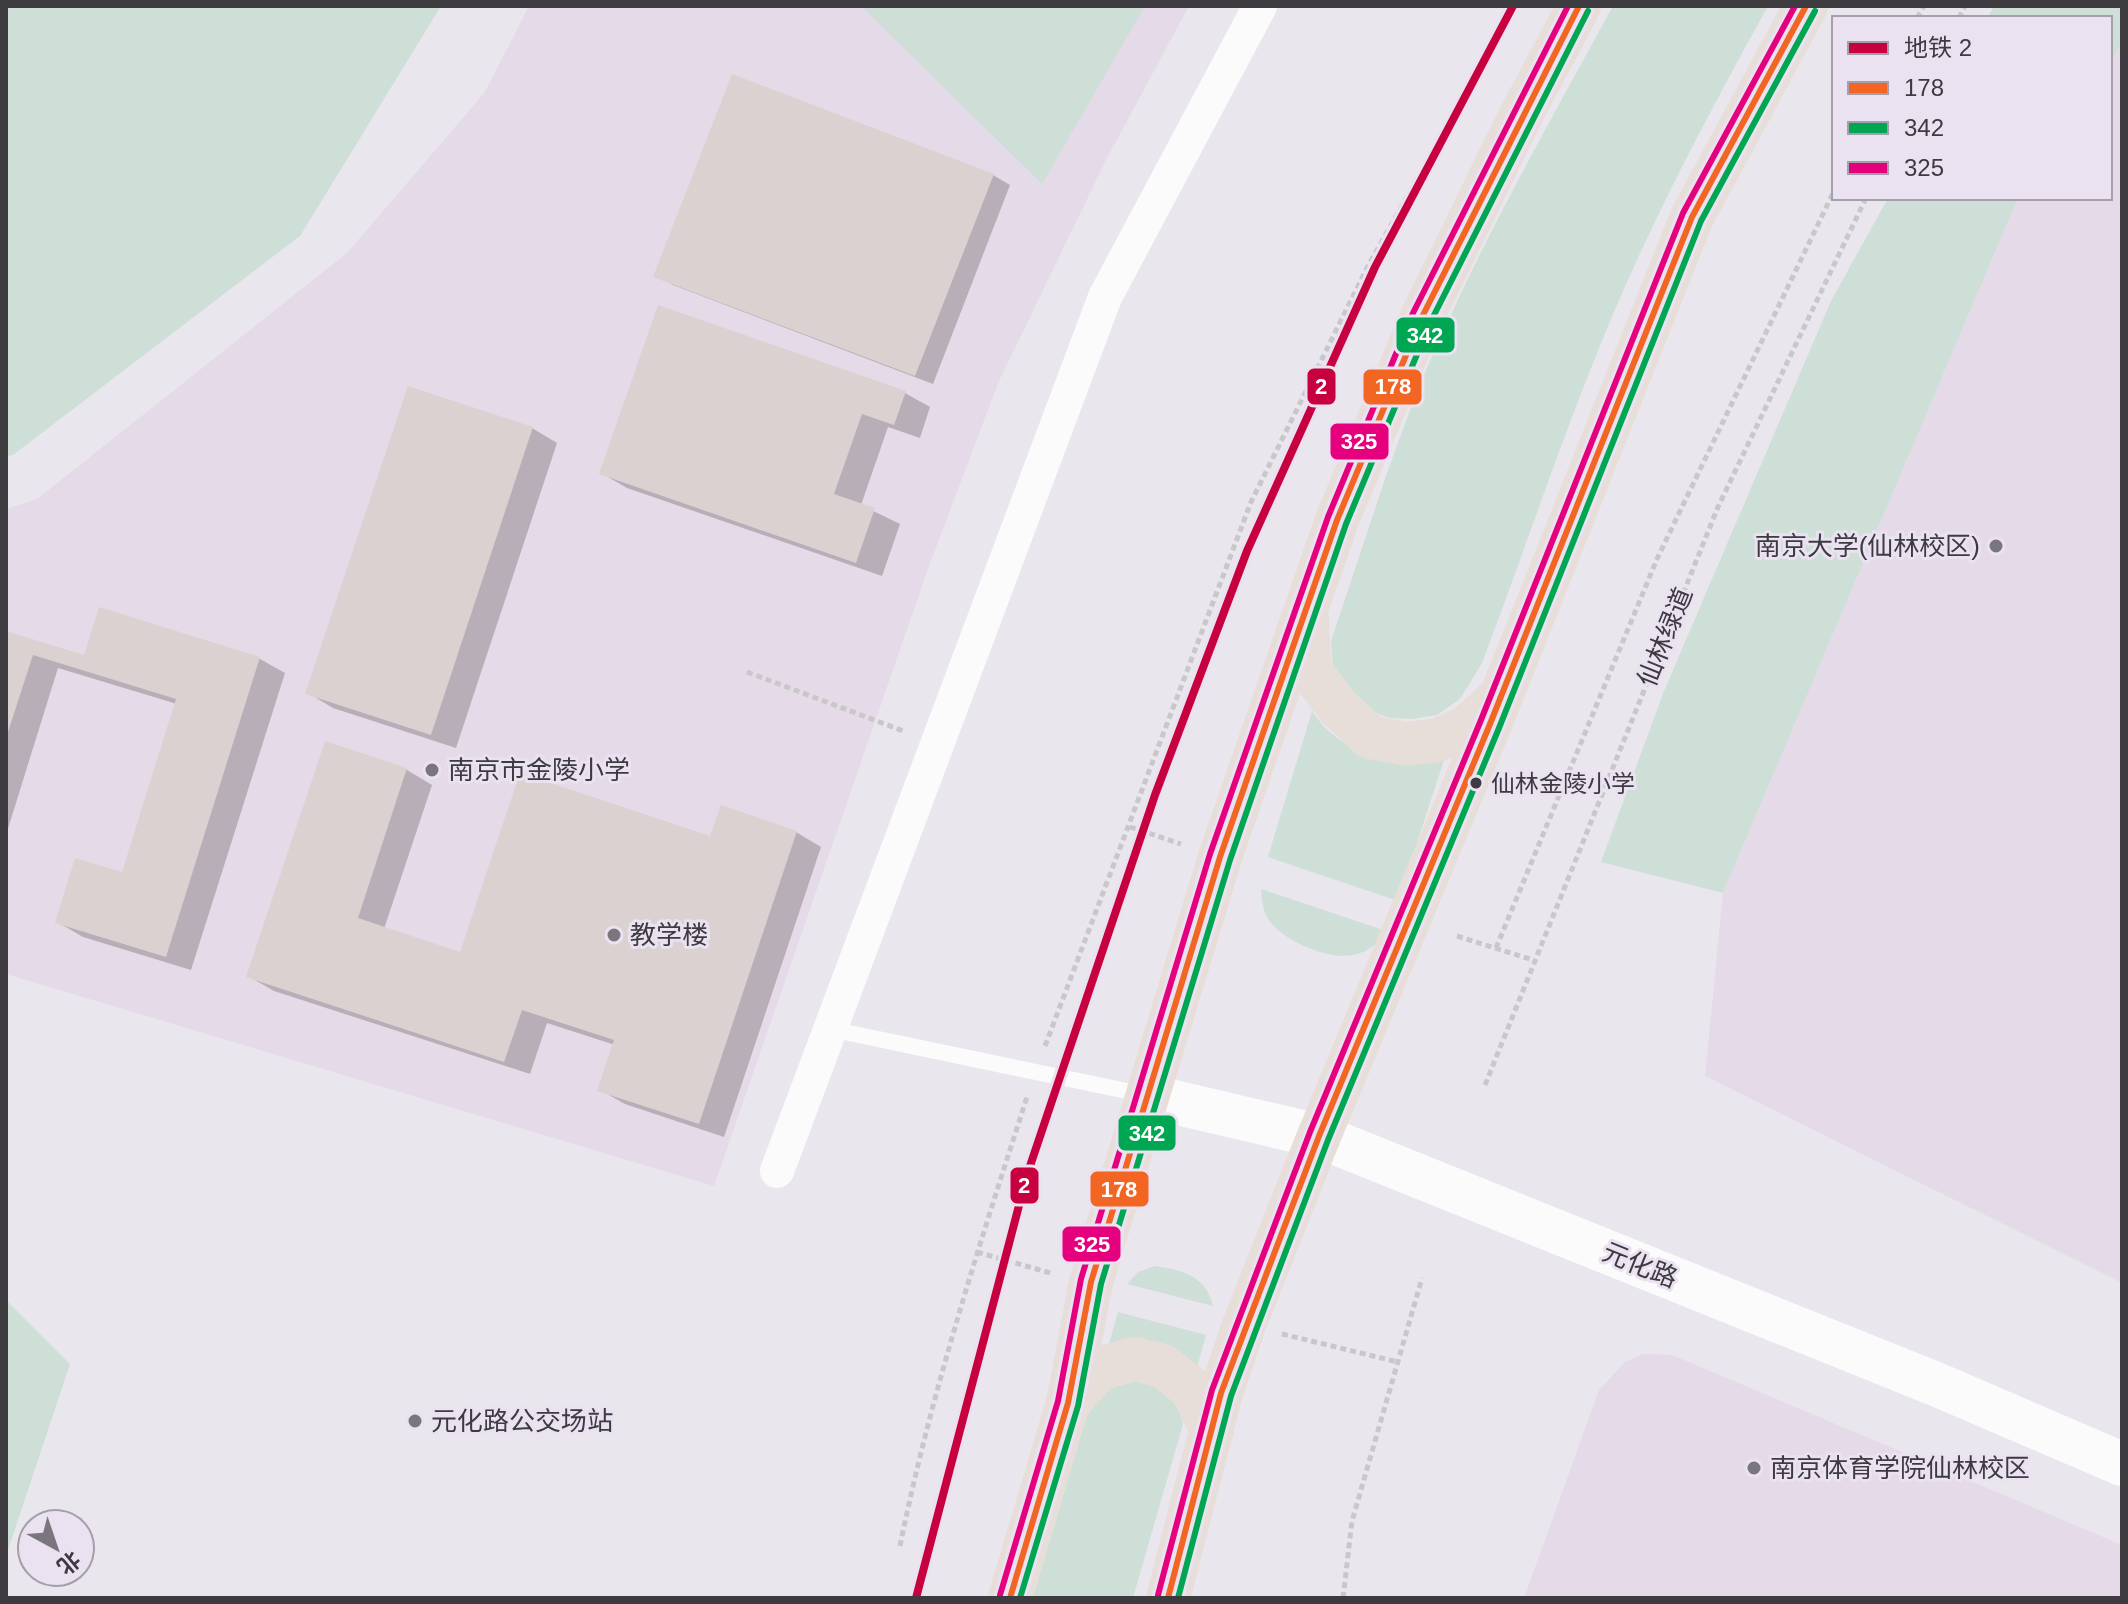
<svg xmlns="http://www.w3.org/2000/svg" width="2128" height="1604" font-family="Arial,'Noto Sans SC',sans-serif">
<rect width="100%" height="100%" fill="#eae6ee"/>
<path fill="#e5dae7" d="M 529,6 L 1189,6 L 1106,160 L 999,381 L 929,566 L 714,1186 L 6,974 L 6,509 L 37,499 L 347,253 L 485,92 Z
M 2122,44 L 2122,1283 L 1705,1076 L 1723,893 L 2018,198 L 2110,198 L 2110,61 Z
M 1643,1354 L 1672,1355 L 2122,1545 L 2122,1598 L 1524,1598 L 1599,1390 L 1625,1362 Z"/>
<path fill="#cddfd7" d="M 6,6 L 441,6 L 300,236 L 13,455 L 6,456 Z
M 861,6 L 1145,6 L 1042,184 Z
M 1613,6 L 1768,6 C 1722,89 1677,173 1637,260 C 1577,390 1533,529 1482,663 L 1460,699 L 1437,715 L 1412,719 L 1389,718 L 1366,709 L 1333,672 L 1331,641 C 1363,548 1391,452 1430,361 C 1483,239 1549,123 1613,6 Z
M 1994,6 L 2122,6 L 2122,44 L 2110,61 L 2110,18 L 1987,18 Z
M 1888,198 L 2018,198 L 1723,893 L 1601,862 L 1664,691 L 1831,301 Z
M 1312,711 C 1347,764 1390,752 1446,754 L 1398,901 L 1268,857 Z
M 1261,889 L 1389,932 C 1378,943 1369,952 1353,955 C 1329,960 1287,942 1272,924 C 1263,914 1262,902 1261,889 Z
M 1155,1266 C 1183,1270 1206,1276 1213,1306 L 1127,1284 L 1138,1272 Z
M 6,1300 L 70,1364 L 6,1556 Z
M 1118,1312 L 1206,1335 L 1195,1374 L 1107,1351 Z
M 1154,1377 L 1177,1402 L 1183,1424 L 1133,1598 L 1033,1598 L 1084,1414 L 1108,1382 Z"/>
<path fill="#0003" d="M 993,175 L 1010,185 L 933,384 L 673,285 L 656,276 Z
M 905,393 L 930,407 L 920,438 L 888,427 L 861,505 L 900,524 L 882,576 L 627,488 L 601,473 Z
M 532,428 L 557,443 L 456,748 L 333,708 L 308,693 Z
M 100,610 L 260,659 L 285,673 L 191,970 L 83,937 L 57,922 L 123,874 L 177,704 L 58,668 L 6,835 L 6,633 L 86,658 Z
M 326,744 L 407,770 L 432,785 L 384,929 L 462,955 L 711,838 L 796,832 L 821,847 L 724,1137 L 625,1104 L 600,1090 L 615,1045 L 547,1023 L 530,1074 L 274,991 L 248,976 Z"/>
<path fill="#dbd1d0" d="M 732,74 L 994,174 L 915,376 L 653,277 Z
M 658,305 L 906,391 L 894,425 L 862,414 L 834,494 L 875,508 L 856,563 L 599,474 Z
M 408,386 L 533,427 L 431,735 L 305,694 Z
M 99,607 L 260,657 L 166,957 L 55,923 L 75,858 L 122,872 L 176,699 L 33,655 L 6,738 L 6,631 L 84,655 Z
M 325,741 L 407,768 L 358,918 L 460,952 L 520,773 L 710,836 L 721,805 L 797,831 L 699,1124 L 597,1091 L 614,1040 L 522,1010 L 504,1062 L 246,977 Z"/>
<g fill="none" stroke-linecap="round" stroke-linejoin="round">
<path stroke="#c8c7c9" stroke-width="5" stroke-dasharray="6 4" stroke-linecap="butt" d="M 1917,18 L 1924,6
M 1959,18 L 1965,6
M 747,672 L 906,732
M 1130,827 L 1181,844
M 1457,936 L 1533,960
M 1496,948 L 1657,559 L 1834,191
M 1045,1046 L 1251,502 L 1368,266 L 1514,6
M 1485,1085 L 1718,507 L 1866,198
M 977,1252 L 1054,1274
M 1282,1334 L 1398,1362
M 900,1546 C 931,1393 979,1246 1027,1097
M 1343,1598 L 1352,1521 L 1422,1278"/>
<path stroke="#fcfbfc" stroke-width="16" d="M 830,1029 L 1146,1095"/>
<path stroke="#fcfbfc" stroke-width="34" d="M 777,1171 L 1105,297 L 1260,6"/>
<path stroke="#fcfbfc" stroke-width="44" d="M 1148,1096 L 1319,1136 L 1938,1385 L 2122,1464"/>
<path stroke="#e7ded9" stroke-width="44" d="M 1307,619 L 1309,669 L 1338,707 L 1370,737 L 1406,744 L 1438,740 L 1467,727 L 1500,697
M 1068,1403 L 1099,1369 L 1134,1359 L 1163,1366 L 1192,1389 L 1212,1430
M 1010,1598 L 1068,1403 L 1091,1282 L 1220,857 L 1337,520 L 1422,317 L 1519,119 L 1579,6
M 1168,1598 L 1221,1393 L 1244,1325 L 1319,1136 L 1490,724 L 1692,217 L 1806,6"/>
<g stroke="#eae2f1" stroke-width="12">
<path id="bus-1" d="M 1010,1598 L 1068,1403 L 1091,1282 L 1220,857 L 1337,520 L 1422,317 L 1579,6
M 1168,1598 L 1221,1393 L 1319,1136 L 1490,724 L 1692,217 L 1806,6"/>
</g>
<g stroke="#eae2f1" stroke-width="12">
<path id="bus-2" d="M 1020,1598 L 1078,1406 L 1101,1284 L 1230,860 L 1346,524 L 1431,321 L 1588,11
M 1178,1598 L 1231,1396 L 1328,1140 L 1499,728 L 1701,221 L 1815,11"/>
</g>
<g stroke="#eae2f1" stroke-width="12">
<path id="bus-3" d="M 1000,1595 L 1058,1401 L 1081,1279 L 1210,854 L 1328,517 L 1413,313 L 1568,6
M 1158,1595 L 1212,1390 L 1310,1132 L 1481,720 L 1683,213 L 1795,6"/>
</g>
<use href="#bus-1" stroke="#f26522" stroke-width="6"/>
<use href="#bus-2" stroke="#00a651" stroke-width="6"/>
<use href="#bus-3" stroke="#e5007d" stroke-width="6"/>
<g stroke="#eae2f1" stroke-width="14">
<path id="metro-1" d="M 916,1598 L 1027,1175 L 1155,795 L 1247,551 L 1375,267 L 1513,6"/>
</g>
<use href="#metro-1" stroke="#c7003f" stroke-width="8"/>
</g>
<g fill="#7a767d" stroke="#eae2f1" stroke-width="3">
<circle cx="1996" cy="546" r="8"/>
<circle cx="432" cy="770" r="8"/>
<circle cx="614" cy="935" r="8"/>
<circle cx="415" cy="1421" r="8"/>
<circle cx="1754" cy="1468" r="8"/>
</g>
<circle fill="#3d3a40" stroke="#eae2f1" stroke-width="3" cx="1476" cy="783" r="7"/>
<g text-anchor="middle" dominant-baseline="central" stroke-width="6" stroke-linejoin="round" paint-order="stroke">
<g font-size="24" fill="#3d3a40" stroke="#eae2f1" text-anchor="start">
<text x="1491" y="783">仙林金陵小学</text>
</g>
<g font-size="26" fill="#3d3a40" stroke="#eae2f1" text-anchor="start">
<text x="1980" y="546" text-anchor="end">南京大学(仙林校区)</text>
<text x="448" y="770">南京市金陵小学</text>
<text x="630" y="935">教学楼</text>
<text x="431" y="1421">元化路公交场站</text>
<text x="1770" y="1468">南京体育学院仙林校区</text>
</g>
<g font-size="26" fill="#3d3a40" stroke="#eae2f1">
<text transform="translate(1665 637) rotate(-68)">仙林绿道</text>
<text transform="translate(1640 1265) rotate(22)">元化路</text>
</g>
</g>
<g stroke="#eae2f1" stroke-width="3">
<rect x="1395" y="316" width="61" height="38" rx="8" fill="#00a651"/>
<rect x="1306" y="367" width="31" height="39" rx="8" fill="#c7003f"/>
<rect x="1362" y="368" width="61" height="38" rx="8" fill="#f26522"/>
<rect x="1329" y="422" width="61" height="39" rx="8" fill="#e5007d"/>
<rect x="1117" y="1114" width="60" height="38" rx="8" fill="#00a651"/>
<rect x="1009" y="1166" width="31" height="39" rx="8" fill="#c7003f"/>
<rect x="1089" y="1170" width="61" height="38" rx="8" fill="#f26522"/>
<rect x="1061" y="1225" width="61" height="38" rx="8" fill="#e5007d"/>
</g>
<g font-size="22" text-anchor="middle" font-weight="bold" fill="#fff">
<text x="1425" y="343">342</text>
<text x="1321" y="394">2</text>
<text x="1393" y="394">178</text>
<text x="1359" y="449">325</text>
<text x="1147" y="1141">342</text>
<text x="1024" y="1193">2</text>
<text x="1119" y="1197">178</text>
<text x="1092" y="1252">325</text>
</g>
<rect width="2128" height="1604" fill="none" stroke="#3d3a40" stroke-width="16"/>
<rect x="1832" y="16" width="280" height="184" fill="#eae2f1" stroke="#a59faa" stroke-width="2"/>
<rect x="1848" y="42" width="40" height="12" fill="#c7003f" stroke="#a59faa" stroke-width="2"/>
<text x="1904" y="56" font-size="24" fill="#3d3a40">地铁 2</text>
<rect x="1848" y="82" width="40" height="12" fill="#f26522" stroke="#a59faa" stroke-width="2"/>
<text x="1904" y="96" font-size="24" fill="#3d3a40">178</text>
<rect x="1848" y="122" width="40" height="12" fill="#00a651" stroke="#a59faa" stroke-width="2"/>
<text x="1904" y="136" font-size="24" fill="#3d3a40">342</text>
<rect x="1848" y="162" width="40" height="12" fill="#e5007d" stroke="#a59faa" stroke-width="2"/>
<text x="1904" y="176" font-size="24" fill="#3d3a40">325</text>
<g transform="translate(56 1548) rotate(140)"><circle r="38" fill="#eae2f1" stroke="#a59faa" stroke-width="2"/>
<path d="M0-6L14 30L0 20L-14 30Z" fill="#7a767d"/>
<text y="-12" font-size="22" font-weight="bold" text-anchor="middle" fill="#3d3a40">北</text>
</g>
</svg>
